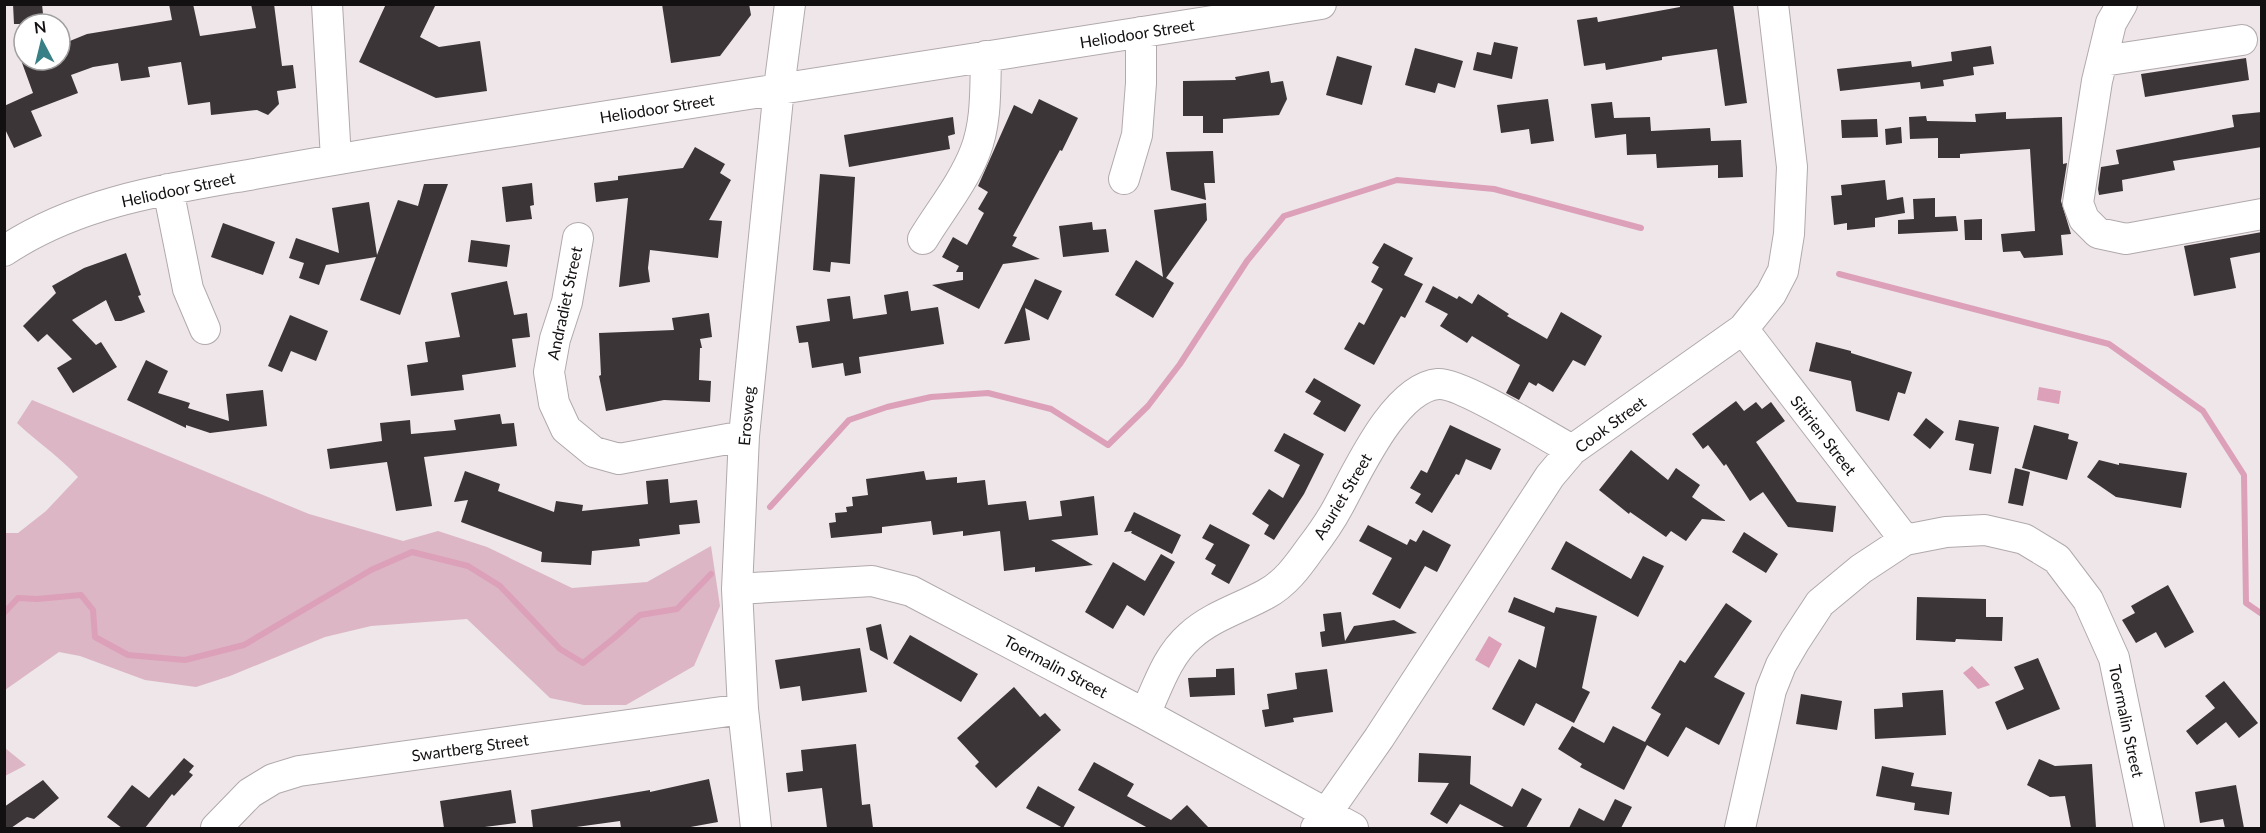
<svg xmlns="http://www.w3.org/2000/svg" width="2266" height="833" font-family="Lato,sans-serif">
<rect width="100%" height="100%" fill="#eee6e9"/>
<path fill="#dcb6c5" d="M 32,400 L 309,514 L 403,541 L 438,531 L 487,547 L 572,588 L 647,582 L 711,546 L 720,606 L 694,666 L 626,705 L 584,705 L 550,698 L 467,619 L 371,626 L 325,637 L 230,676 L 196,687 L 145,680 L 80,656 L 59,652 L 5,690 L 5,533 L 18,533 L 46,511 L 78,477 C 59,456 37,442 17,423 Z
M 5,748 L 26,765 L 5,776 L 4,775 Z"/>
<path fill="#dca0b9" d="M 2039,387 L 2061,391 L 2059,404 L 2037,400 Z
M 1489,636 L 1502,644 L 1489,668 L 1475,660 Z
M 1972,666 L 1990,685 L 1978,689 L 1963,673 Z"/>
<g fill="none" stroke-linecap="round" stroke-linejoin="round">
<path stroke="#dca0b9" stroke-width="6" d="M 1839,274 L 2109,344 L 2203,411 L 2244,475 L 2246,603 L 2262,614
M 770,507 L 849,420 L 887,407 L 931,397 L 988,393 L 1051,409 L 1108,445 L 1148,406 L 1180,364 L 1247,261 L 1284,216 L 1397,180 L 1494,189 L 1641,228
M 4,613 L 18,598 L 37,599 L 81,595 L 93,610 L 95,637 L 128,655 L 185,660 L 244,645 L 371,570 L 412,552 L 468,566 L 500,586 L 560,649 L 583,663 L 614,638 L 640,615 L 677,609 L 711,574"/>
</g>
<path fill="#3b3537" d="M 13,4 L 42,4 L 44,24 L 14,24 Z
M 169,4 L 193,4 L 200,36 L 256,28 L 251,4 L 274,4 L 282,66 L 293,65 L 296,88 L 277,91 L 279,104 L 268,115 L 257,110 L 211,115 L 210,102 L 188,105 L 181,62 L 148,67 L 150,77 L 121,81 L 118,63 L 93,67 L 71,75 L 78,93 L 31,111 L 42,136 L 14,148 L 4,127 L 4,106 L 33,93 L 21,60 L 60,60 L 60,45 L 87,34 L 172,20 Z
M 386,4 L 436,4 L 420,37 L 439,47 L 480,41 L 487,91 L 436,98 L 359,62 Z
M 662,4 L 749,4 L 751,15 L 720,56 L 671,63 Z
M 1680,4 L 1733,4 L 1747,103 L 1725,106 L 1717,49 L 1662,57 L 1662,60 L 1606,70 L 1605,63 L 1584,66 L 1577,20 L 1597,17 L 1598,22 L 1680,7 Z
M 1494,42 L 1518,47 L 1512,79 L 1473,70 L 1477,52 L 1491,55 Z
M 1991,46 L 1994,64 L 1973,67 L 1974,75 L 1943,80 L 1944,86 L 1921,89 L 1920,82 L 1840,91 L 1837,69 L 1911,61 L 1912,67 L 1952,61 L 1951,52 Z
M 1415,48 L 1463,61 L 1455,88 L 1438,83 L 1435,93 L 1405,85 Z
M 1337,56 L 1372,66 L 1362,105 L 1326,95 Z
M 2246,58 L 2249,80 L 2145,97 L 2141,74 Z
M 1269,71 L 1271,83 L 1283,81 L 1287,99 L 1279,115 L 1223,119 L 1223,133 L 1203,133 L 1203,116 L 1183,116 L 1183,81 L 1236,80 L 1235,77 Z
M 1039,99 L 1078,118 L 1062,151 L 1060,150 L 1013,236 L 1017,237 L 1012,246 L 1040,259 L 1003,264 L 979,309 L 932,285 L 963,280 L 963,272 L 956,272 L 959,266 L 942,257 L 953,237 L 967,245 L 984,213 L 978,209 L 988,192 L 978,186 L 1014,105 L 1032,114 Z
M 1548,99 L 1554,141 L 1531,144 L 1529,129 L 1501,133 L 1497,105 Z
M 1612,102 L 1614,118 L 1650,117 L 1651,131 L 1710,128 L 1711,141 L 1741,140 L 1743,177 L 1718,178 L 1718,165 L 1657,168 L 1656,154 L 1627,155 L 1626,134 L 1595,138 L 1591,104 Z
M 2006,112 L 2006,119 L 2062,117 L 2063,164 L 2067,163 L 2061,201 L 2071,234 L 2061,235 L 2063,255 L 2024,258 L 2020,251 L 2003,252 L 2001,234 L 2035,231 L 2030,149 L 1960,154 L 1960,158 L 1938,158 L 1938,138 L 1910,139 L 1909,117 L 1926,116 L 1927,121 L 1976,122 L 1975,114 Z
M 2262,112 L 2262,147 L 2173,161 L 2175,170 L 2122,180 L 2123,191 L 2099,195 L 2098,189 L 2101,167 L 2119,164 L 2116,150 L 2234,127 L 2232,115 Z
M 953,117 L 955,134 L 948,136 L 950,149 L 849,167 L 844,135 Z
M 1877,119 L 1878,137 L 1842,138 L 1841,120 Z
M 1901,127 L 1902,143 L 1886,145 L 1885,129 Z
M 695,147 L 725,164 L 720,173 L 731,180 L 709,220 L 722,221 L 718,258 L 650,250 L 648,268 L 650,282 L 619,287 L 628,198 L 596,202 L 594,183 L 618,180 L 618,176 L 683,168 Z
M 1213,151 L 1215,183 L 1204,183 L 1206,200 L 1171,190 L 1166,152 Z
M 820,174 L 855,177 L 850,264 L 831,262 L 830,272 L 813,270 Z
M 1885,180 L 1887,200 L 1903,197 L 1905,213 L 1875,218 L 1875,227 L 1847,230 L 1847,223 L 1834,225 L 1831,196 L 1842,195 L 1841,185 Z
M 532,183 L 534,205 L 530,206 L 532,219 L 506,222 L 502,187 Z
M 424,184 L 448,184 L 400,315 L 360,300 L 376,257 L 326,265 L 319,285 L 299,278 L 304,263 L 289,258 L 296,238 L 339,253 L 332,208 L 369,202 L 377,255 L 398,200 L 418,206 Z
M 1935,198 L 1935,217 L 1956,216 L 1958,231 L 1898,234 L 1898,220 L 1914,219 L 1913,199 Z
M 1206,203 L 1207,220 L 1166,278 L 1174,283 L 1153,318 L 1115,295 L 1136,260 L 1163,277 L 1154,210 Z
M 1982,219 L 1982,240 L 1965,240 L 1964,220 Z
M 1092,222 L 1093,230 L 1106,229 L 1109,252 L 1063,257 L 1059,226 Z
M 223,223 L 275,242 L 263,275 L 211,257 Z
M 2262,232 L 2262,252 L 2230,258 L 2236,288 L 2194,296 L 2184,246 Z
M 471,240 L 510,245 L 507,267 L 468,262 Z
M 1384,243 L 1413,258 L 1404,275 L 1423,284 L 1405,318 L 1401,316 L 1374,365 L 1344,349 L 1359,322 L 1364,325 L 1383,289 L 1371,282 L 1379,267 L 1372,263 Z
M 126,253 L 141,295 L 138,296 L 145,312 L 121,321 L 115,321 L 106,300 L 72,320 L 96,345 L 101,342 L 117,367 L 73,393 L 57,368 L 72,359 L 47,334 L 38,342 L 23,326 L 56,293 L 52,286 L 84,268 Z
M 1035,279 L 1062,291 L 1048,320 L 1025,308 L 1030,340 L 1004,344 Z
M 507,281 L 514,315 L 527,313 L 530,337 L 512,339 L 516,367 L 462,375 L 464,390 L 411,396 L 407,365 L 428,362 L 425,342 L 460,337 L 451,293 Z
M 1433,286 L 1457,299 L 1459,296 L 1472,304 L 1478,294 L 1509,314 L 1507,316 L 1547,339 L 1561,312 L 1602,336 L 1585,366 L 1573,360 L 1553,392 L 1538,383 L 1536,386 L 1529,382 L 1519,400 L 1506,393 L 1520,365 L 1472,336 L 1467,343 L 1440,326 L 1448,314 L 1425,302 Z
M 908,291 L 911,311 L 938,307 L 944,344 L 859,357 L 861,373 L 845,376 L 843,363 L 812,368 L 808,342 L 799,343 L 796,326 L 830,321 L 827,299 L 850,296 L 853,319 L 887,314 L 884,295 Z
M 709,313 L 712,337 L 700,339 L 702,348 L 700,348 L 699,380 L 711,381 L 710,402 L 664,400 L 606,411 L 599,376 L 601,375 L 599,333 L 674,330 L 672,318 Z
M 290,315 L 328,331 L 316,361 L 291,351 L 282,372 L 268,366 Z
M 1816,342 L 1851,351 L 1851,353 L 1912,372 L 1905,394 L 1898,392 L 1889,421 L 1856,411 L 1851,381 L 1809,371 Z
M 146,360 L 168,371 L 158,393 L 190,403 L 188,408 L 229,421 L 226,394 L 263,390 L 267,426 L 210,433 L 186,425 L 186,428 L 127,400 Z
M 1314,378 L 1361,405 L 1345,432 L 1313,414 L 1321,401 L 1305,392 Z
M 1736,401 L 1744,411 L 1756,402 L 1762,409 L 1771,402 L 1785,421 L 1756,442 L 1797,502 L 1836,506 L 1833,532 L 1788,527 L 1763,492 L 1750,501 L 1726,464 L 1724,466 L 1708,445 L 1703,449 L 1692,434 Z
M 500,414 L 502,424 L 514,423 L 517,446 L 424,457 L 432,506 L 396,511 L 387,462 L 330,469 L 327,449 L 382,441 L 380,423 L 410,420 L 411,434 L 456,430 L 454,420 Z
M 1926,418 L 1944,432 L 1930,449 L 1913,435 Z
M 1959,420 L 1999,427 L 1991,474 L 1969,470 L 1974,444 L 1955,440 Z
M 1450,425 L 1501,449 L 1491,470 L 1466,459 L 1459,475 L 1456,474 L 1432,513 L 1415,503 L 1421,494 L 1410,488 L 1421,470 L 1427,473 Z
M 2034,425 L 2069,434 L 2068,439 L 2078,442 L 2067,480 L 2022,468 Z
M 1284,433 L 1324,454 L 1304,494 L 1274,540 L 1264,534 L 1269,525 L 1252,514 L 1269,489 L 1283,498 L 1300,465 L 1274,451 Z
M 1631,450 L 1668,480 L 1676,468 L 1700,485 L 1692,497 L 1726,521 L 1702,519 L 1686,541 L 1671,531 L 1666,537 L 1630,512 L 1629,514 L 1599,490 Z
M 2099,460 L 2119,465 L 2119,463 L 2187,473 L 2181,508 L 2116,497 L 2087,477 Z
M 2015,468 L 2030,472 L 2023,506 L 2008,503 Z
M 465,471 L 500,484 L 498,491 L 554,512 L 556,501 L 583,505 L 582,511 L 648,504 L 646,481 L 668,479 L 670,503 L 697,500 L 700,523 L 679,525 L 680,534 L 639,539 L 640,546 L 592,551 L 591,565 L 541,562 L 542,552 L 461,522 L 468,500 L 454,502 Z
M 924,471 L 926,480 L 957,477 L 957,483 L 985,480 L 988,505 L 1026,501 L 1029,520 L 1062,516 L 1060,501 L 1094,496 L 1098,535 L 1051,540 L 1093,565 L 1035,572 L 1035,567 L 1004,571 L 1000,531 L 963,536 L 963,531 L 933,535 L 931,521 L 882,527 L 882,533 L 831,538 L 829,523 L 836,522 L 835,513 L 847,512 L 846,507 L 853,506 L 852,497 L 868,495 L 866,479 Z
M 1134,512 L 1181,535 L 1172,554 L 1131,533 L 1132,531 L 1124,532 Z
M 1210,524 L 1250,545 L 1229,584 L 1211,574 L 1216,565 L 1205,559 L 1214,544 L 1202,538 Z
M 1368,525 L 1407,545 L 1410,539 L 1416,542 L 1423,530 L 1451,545 L 1437,572 L 1425,566 L 1400,609 L 1372,594 L 1392,558 L 1359,541 Z
M 1744,532 L 1778,554 L 1766,573 L 1732,552 Z
M 1566,541 L 1631,579 L 1643,556 L 1664,566 L 1638,617 L 1551,569 Z
M 1161,554 L 1175,562 L 1144,616 L 1127,605 L 1113,629 L 1085,612 L 1113,562 L 1145,581 Z
M 2168,585 L 2194,632 L 2165,648 L 2156,632 L 2136,643 L 2122,620 L 2135,613 L 2131,606 Z
M 1514,597 L 1554,613 L 1556,607 L 1597,616 L 1582,688 L 1590,692 L 1574,723 L 1536,703 L 1524,726 L 1492,709 L 1519,659 L 1536,668 L 1545,627 L 1508,612 Z
M 1917,597 L 1986,599 L 1986,617 L 2003,617 L 2002,641 L 1956,639 L 1955,642 L 1916,640 Z
M 1726,603 L 1752,621 L 1714,677 L 1745,693 L 1719,745 L 1686,727 L 1668,757 L 1647,745 L 1624,790 L 1580,767 L 1582,764 L 1558,749 L 1572,726 L 1604,743 L 1613,726 L 1645,742 L 1661,714 L 1651,708 L 1680,660 L 1685,663 Z
M 1341,612 L 1345,641 L 1354,626 L 1394,620 L 1417,633 L 1322,647 L 1320,632 L 1325,631 L 1323,614 Z
M 881,624 L 888,660 L 870,650 L 866,628 Z
M 910,635 L 978,674 L 961,702 L 893,663 Z
M 860,648 L 867,692 L 802,701 L 800,686 L 780,689 L 775,660 Z
M 2038,658 L 2060,709 L 2007,730 L 1995,702 L 2024,689 L 2014,667 Z
M 1234,668 L 1235,695 L 1190,697 L 1188,678 L 1216,677 L 1216,669 Z
M 1327,669 L 1333,712 L 1293,718 L 1294,722 L 1265,727 L 1262,710 L 1269,709 L 1267,694 L 1297,689 L 1295,673 Z
M 2224,681 L 2258,723 L 2239,738 L 2226,722 L 2197,745 L 2186,731 L 2215,708 L 2205,696 Z
M 1014,687 L 1040,717 L 1045,713 L 1061,730 L 996,788 L 975,766 L 979,762 L 957,738 Z
M 1943,690 L 1946,735 L 1875,739 L 1874,709 L 1903,707 L 1902,693 Z
M 1801,694 L 1842,701 L 1837,730 L 1796,724 Z
M 856,744 L 862,805 L 870,804 L 873,828 L 827,828 L 822,788 L 788,792 L 786,773 L 803,771 L 801,750 Z
M 1419,753 L 1471,756 L 1470,784 L 1512,807 L 1522,788 L 1542,799 L 1526,828 L 1506,828 L 1460,804 L 1447,824 L 1430,814 L 1449,783 L 1418,782 Z
M 184,758 L 194,766 L 189,772 L 193,775 L 174,796 L 172,794 L 145,828 L 122,828 L 107,817 L 132,785 L 149,798 Z
M 2039,759 L 2055,766 L 2092,764 L 2096,828 L 2071,828 L 2065,796 L 2050,797 L 2027,785 Z
M 1094,762 L 1134,784 L 1127,796 L 1171,820 L 1187,805 L 1209,828 L 1148,828 L 1078,790 Z
M 1882,766 L 1914,773 L 1911,786 L 1952,792 L 1949,815 L 1914,810 L 1915,803 L 1876,796 Z
M 709,779 L 718,822 L 685,828 L 621,828 L 620,821 L 569,828 L 533,828 L 531,810 L 650,790 L 650,792 Z
M 43,780 L 59,798 L 34,819 L 27,817 L 11,828 L 4,828 L 4,807 Z
M 2236,785 L 2244,828 L 2225,828 L 2223,819 L 2200,823 L 2195,792 Z
M 1038,786 L 1075,807 L 1063,828 L 1026,808 Z
M 511,790 L 516,823 L 477,828 L 444,828 L 440,801 Z
M 1615,799 L 1632,807 L 1621,828 L 1569,828 L 1579,808 L 1604,821 Z"/>
<g fill="none" stroke-linecap="round" stroke-linejoin="round">
<g stroke="#b1a9ac" stroke-width="32">
<path id="minor" d="M 327,4 L 336,159
M 2122,4 L 2111,23 L 2097,81 L 2078,203 L 2084,219 L 2098,233 L 2126,239 L 2262,214
M 2103,61 L 2242,40
M 1124,179 L 1137,135 L 1141,83 L 1141,32
M 168,189 L 188,289 L 205,329
M 578,238 L 567,302 L 555,339 L 549,372 L 554,403 L 566,429 L 594,452 L 619,459 L 744,436
M 923,239 C 940,211 963,183 975,152 C 987,122 985,87 986,56
M 4,251 C 79,201 168,189 254,174 C 332,160 409,147 487,135 C 765,91 1043,47 1321,4
M 1743,329 L 1905,540
M 737,589 L 872,581 L 911,591 L 1145,714 L 1353,828
M 1145,714 C 1158,686 1167,656 1190,636 C 1212,616 1241,608 1266,594 C 1285,584 1298,566 1310,549 C 1320,536 1330,522 1338,507 C 1357,473 1394,388 1438,384 C 1460,382 1548,437 1572,450
M 216,828 L 250,793 L 273,779 L 299,771 L 743,709
M 756,828 L 743,709 L 737,589 L 744,436 L 779,88 L 790,4
M 1316,828 L 1379,738 L 1550,476 L 1572,450 L 1743,329 L 1771,294 L 1783,271 L 1789,234 L 1792,167 L 1773,4
M 1740,828 L 1771,690 L 1781,665 L 1795,641 L 1820,603 L 1861,569 L 1905,540 L 1946,532 L 1985,530 L 2024,539 L 2057,559 L 2088,600 L 2114,658 L 2149,828"/>
</g>
<use href="#minor" stroke="#fff" stroke-width="30"/>
</g>
<g text-anchor="middle" dominant-baseline="central" stroke-width="6" stroke-linejoin="round" paint-order="stroke">
<g font-size="16" fill="#131011" stroke="#fff">
<text transform="translate(1137 33) rotate(-9)">Heliodoor Street</text>
<text transform="translate(657 108) rotate(-9)">Heliodoor Street</text>
<text transform="translate(178 189) rotate(-12)">Heliodoor Street</text>
<text transform="translate(564 303) rotate(-78)">Andradiet Street</text>
<text transform="translate(746 416) rotate(-85)">Erosweg</text>
<text transform="translate(1610 424) rotate(-36)">Cook Street</text>
<text transform="translate(1824 435) rotate(52)">Sitirien Street</text>
<text transform="translate(1342 496) rotate(-59)">Asuriet Street</text>
<text transform="translate(1056 666) rotate(28)">Toermalin Street</text>
<text transform="translate(2127 721) rotate(78)">Toermalin Street</text>
<text transform="translate(470 747) rotate(-8)">Swartberg Street</text>
</g>
</g>
<rect width="2266" height="833" fill="none" stroke="#131011" stroke-width="12"/>
<g transform="translate(42 42) rotate(353)"><circle r="28" fill="#ffffff" stroke="#a19fa0" stroke-width="1.5"/>
<path d="M0-4.5L10 22L0 15L-10 22Z" fill="#388086"/>
<text y="-9" font-size="16" font-weight="bold" text-anchor="middle" fill="#131011">N</text>
</g>
</svg>
